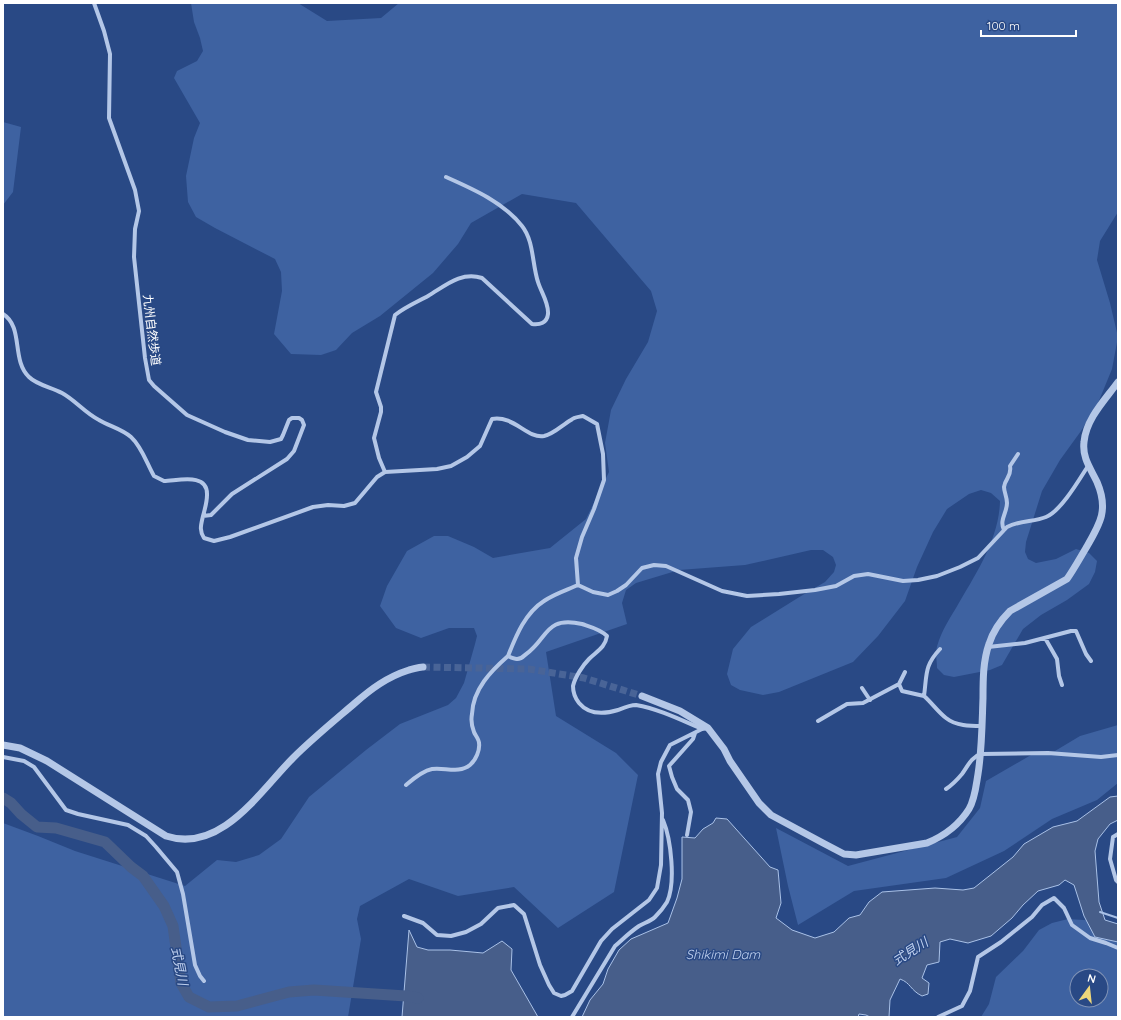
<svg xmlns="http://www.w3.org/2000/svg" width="1121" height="1020" font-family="Quicksand,'Noto Sans JP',sans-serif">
<rect width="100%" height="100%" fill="#294985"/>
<path fill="#3e62a1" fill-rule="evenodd" d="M 191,3 L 298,3 L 327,21 L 381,18 L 399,3 L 1118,3 L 1118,212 L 1100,241 L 1097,260 L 1110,303 L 1118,337 L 1112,369 L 1098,403 L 1081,431 L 1060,460 L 1042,491 L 1026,542 L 1025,552 L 1028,559 L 1036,563 L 1056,559 L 1076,549 L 1089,553 L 1097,561 L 1095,572 L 1089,584 L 1067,600 L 1041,615 L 1023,629 L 1002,665 L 990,670 L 954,677 L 944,675 L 937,668 C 937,663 936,657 936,652 C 938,637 948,621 956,608 C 975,575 999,540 1000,501 L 991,493 L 981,490 L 969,494 L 947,509 L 933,532 L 917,567 L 905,601 L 878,636 L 853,662 L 779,692 L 763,695 L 740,690 L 731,685 L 727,674 L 733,649 L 751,627 L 801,596 L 825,582 L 834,572 L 836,565 L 833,557 L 823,550 L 811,550 L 745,565 L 679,570 L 636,583 L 626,590 L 622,603 L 627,624 L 546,652 L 556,716 L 616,753 L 638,775 L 614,892 L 558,928 L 514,887 L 458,896 L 409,879 L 360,906 L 357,919 L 361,939 L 348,1017 L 3,1017 L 3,823 L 38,836 L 75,851 L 185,886 L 217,860 L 236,862 L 259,855 L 281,839 L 309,797 L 366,750 L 400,724 L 448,705 L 456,698 L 464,683 L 475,644 L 477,636 L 474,628 L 449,628 L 421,638 L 396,628 L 380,606 L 387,586 L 407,551 L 434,536 L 448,536 L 474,547 L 493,558 L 550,548 L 586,519 L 609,472 L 605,443 L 611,410 L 626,379 L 648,342 L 657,311 L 651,291 L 576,203 L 522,194 L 471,223 L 458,244 L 433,273 L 380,316 L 352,333 L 336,350 L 321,355 L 291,354 L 274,334 L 282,291 L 281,272 L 275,259 L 215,228 L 196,217 L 188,202 L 186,176 L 194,138 L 200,123 L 174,78 L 177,71 L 197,61 L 203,51 L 200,38 L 194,22 Z
M 3,122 L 21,127 L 13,192 L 3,205 Z
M 1118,725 L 1118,783 L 1097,800 L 1052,819 L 1004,851 L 946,878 L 854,891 L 798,925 L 788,886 L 776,828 L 848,866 L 957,837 L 980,808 L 986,781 L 1031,755 L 1055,751 L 1080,736 Z
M 1068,919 L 1099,921 L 1118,929 L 1118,1017 L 981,1017 L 989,1004 L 996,977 L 1023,951 L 1039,930 L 1052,923 ZM 1077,976 L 1101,976 L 1101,1000 L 1077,1000 Z"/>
<path fill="#475e8a" stroke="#a9c1e7" d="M 1118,796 L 1118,820 L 1110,824 L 1098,839 L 1095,851 L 1099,902 L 1105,920 L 1118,924 L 1118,942 L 1095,937 L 1084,916 L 1074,885 L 1065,880 L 1059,885 L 1038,891 L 1023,905 L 1012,918 L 991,936 L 968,943 L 950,939 L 940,942 L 939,962 L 927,965 L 922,978 L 929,983 L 928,994 L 922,996 C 910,990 911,983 900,979 L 890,1000 L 889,1017 L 870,1017 L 866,1015 L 859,1014 L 858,1017 L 582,1017 L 590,1000 L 603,984 L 608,969 L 619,950 L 631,939 L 668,923 L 677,898 L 682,879 L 682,837 L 695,838 L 703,829 L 713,823 L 716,818 L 727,819 L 770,867 L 778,870 L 781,903 L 776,918 L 792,930 L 815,938 L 834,932 L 849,918 L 860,915 L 869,902 L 882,892 L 935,888 L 963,890 L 974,888 L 1013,857 L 1024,844 L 1053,827 L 1077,821 L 1110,797 Z
M 409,930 L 417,947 L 428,950 L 450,950 L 483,953 L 502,941 L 512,949 L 511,970 L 538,1017 L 402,1017 Z"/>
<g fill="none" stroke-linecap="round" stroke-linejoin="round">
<path stroke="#a9c1e7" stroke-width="2" d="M 1100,912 L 1118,918"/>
<path stroke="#475e8a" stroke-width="11" d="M 3,798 L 11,803 L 21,814 L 37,827 L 56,828 L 105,842 L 131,867 L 143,876 L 164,906 L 173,926 L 181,983 L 189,997 L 209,1007 L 237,1006 L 289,992 L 314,990 L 406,996 L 418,998"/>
<path stroke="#496497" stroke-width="7" stroke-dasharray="7 3.5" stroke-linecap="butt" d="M 423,667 L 529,669 L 584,678 L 642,696"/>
<path stroke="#b4c7e7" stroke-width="4" d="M 94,3 L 104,31 L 110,54 L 109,118 L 135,190 L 139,211 L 135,229 L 134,257 L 145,358 L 149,380 L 154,386 L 187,415 L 225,432 L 248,440 L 270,442 L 281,439 L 283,435 L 289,420 L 292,418 L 299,418 L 302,420 L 304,425 L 294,451 L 287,459 L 232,494 L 211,515 L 203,516 C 201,525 199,530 204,538 L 214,541 L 230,537 L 313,507 L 328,505 L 344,506 L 355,503 L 377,477 L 385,472 L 437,469 L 451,466 L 467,457 L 480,446 L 492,419 C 514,415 527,439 544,436 C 554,434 562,425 571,420 C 574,417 579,417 583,416 L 597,424 L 603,454 L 604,480 L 594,509 L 582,537 L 576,558 L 578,585
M 3,314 C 24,327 11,360 29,377 C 37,385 51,387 62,393 C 75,400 85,413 99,420 C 109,426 122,429 131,437 C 142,447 147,464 154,476 L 164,481 C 177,481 208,472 207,495 C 207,502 205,509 203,516
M 385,472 L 379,458 L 374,438 L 381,412 L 381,407 L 376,392 L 395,315 C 405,307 417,302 428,296 C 445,286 461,271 482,278 L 532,324 C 540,325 547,323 548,314 C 549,303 541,292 538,282 C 532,264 534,241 522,226 C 503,202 473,189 446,177
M 1004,530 C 999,520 1007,513 1007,503 C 1007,497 1004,492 1004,487 C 1005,478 1012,477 1010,466 L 1018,454
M 578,585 L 593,592 L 608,595 L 617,591 L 626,585 L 642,568 L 654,565 L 666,566 L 722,591 L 747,596 L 779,594 L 815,590 L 836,586 L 854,576 L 868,574 L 903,581 L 918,580 L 937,576 L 960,567 L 978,558 L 1007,527 C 1020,520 1034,522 1046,517 C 1061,511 1079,480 1088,466
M 578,585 C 567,590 554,594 544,601 C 525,613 516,636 508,656 C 510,657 514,659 517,659 C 519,659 523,657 525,655 C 549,638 544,616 582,624 C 591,627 600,629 607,636 C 605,648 597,651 589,659 C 583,665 575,677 573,686 C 573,692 575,698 579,703 C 589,715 605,714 618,710 C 623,708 630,705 636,705 C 659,709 681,720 702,729
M 1045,638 L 1057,659 L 1059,676 L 1062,685
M 988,647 L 1025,643 L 1071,631 L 1076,631 L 1086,654 L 1091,661
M 940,649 C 924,666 927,675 924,696 C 932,703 938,712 946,718 C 956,726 970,726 982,726
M 905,672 L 899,684 L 902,691 L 924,696
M 862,688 L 870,700
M 818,721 L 847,704 L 863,703 L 899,684
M 3,757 L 24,761 L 34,767 L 66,810 L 78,814 L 128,825 L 146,836 L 156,847 L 177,872 L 183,894 L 195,965 L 200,976 L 204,981
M 406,785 C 413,779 422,771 432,769 C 444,767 459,774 470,765 C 476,760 480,750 479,743 C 479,739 475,735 474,732 C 472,727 471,719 472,714 C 473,689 491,671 508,656
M 946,789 C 952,785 957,780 962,774 C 968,766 971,757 981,754 L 1048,753 L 1101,757 L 1118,755
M 1118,834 L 1113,837 L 1110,859 L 1116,880 L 1118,882
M 687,835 L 691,812 L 688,800 L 677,789 L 672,777 L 669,766 L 693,739 L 695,733
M 404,916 L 423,923 L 437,935 L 451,936 L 466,932 L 481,924 L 498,908 L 514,905 L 524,914 L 540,965 L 549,985 L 554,993 L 561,996 L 565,995 L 572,991 L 601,941 L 612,929 L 649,900 L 657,888 L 661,865 L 662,813 L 658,774 L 661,762 L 670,745 L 702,729 L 708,728
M 572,1017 L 615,946 C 623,939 630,932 639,926 C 644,923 651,921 655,917 C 659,913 664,907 667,902 C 676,883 671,839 663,820
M 938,1017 L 962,1006 L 970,991 L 978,957 L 1001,942 L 1032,917 L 1042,905 L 1054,898 L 1064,908 L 1072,925 L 1090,938 L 1106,943 L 1118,948"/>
<path stroke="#b4c7e7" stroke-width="7" d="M 642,696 L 680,711 L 708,728 L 724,749 L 730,761 L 759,803 L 771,815 L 823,843 L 844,854 L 856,855 L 927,843 C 944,836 959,825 969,809 C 975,799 976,786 978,774 C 982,749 982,724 983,698 C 983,680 983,661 989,644 C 993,631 1001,620 1010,611 L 1067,579 C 1074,569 1080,558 1086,548 C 1100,524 1109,510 1097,482 C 1091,469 1082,458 1084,442 C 1086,419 1105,400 1118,382
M 3,745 L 20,748 L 47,761 L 166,836 C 221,854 260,791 293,758 C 312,739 334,721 355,703 C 371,689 387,677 409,670 C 414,669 418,667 423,667"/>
</g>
<g text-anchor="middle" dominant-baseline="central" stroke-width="3" stroke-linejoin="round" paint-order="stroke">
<g font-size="12" fill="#fff" stroke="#294985">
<text transform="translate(152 330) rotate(83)">九州自然歩道</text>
</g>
<g font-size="13" font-style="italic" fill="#c0d1ef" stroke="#294985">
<text transform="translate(910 951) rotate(-33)">式見川</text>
<text x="723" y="954">Shikimi Dam</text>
<text transform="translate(180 966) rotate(79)">式見川</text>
</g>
</g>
<rect width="1121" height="1020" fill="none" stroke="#ffffff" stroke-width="8"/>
<g transform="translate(1089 988) rotate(15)"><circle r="19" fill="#294985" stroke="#7f92b6"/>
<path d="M0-3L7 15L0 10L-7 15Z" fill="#eed77b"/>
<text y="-6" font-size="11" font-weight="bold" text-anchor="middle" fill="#ffffff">N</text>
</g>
<path d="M981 30v6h95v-6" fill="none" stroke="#ffffff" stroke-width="2"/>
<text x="987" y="30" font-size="12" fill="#ffffff" stroke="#294985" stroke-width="3" paint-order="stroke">100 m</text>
</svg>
